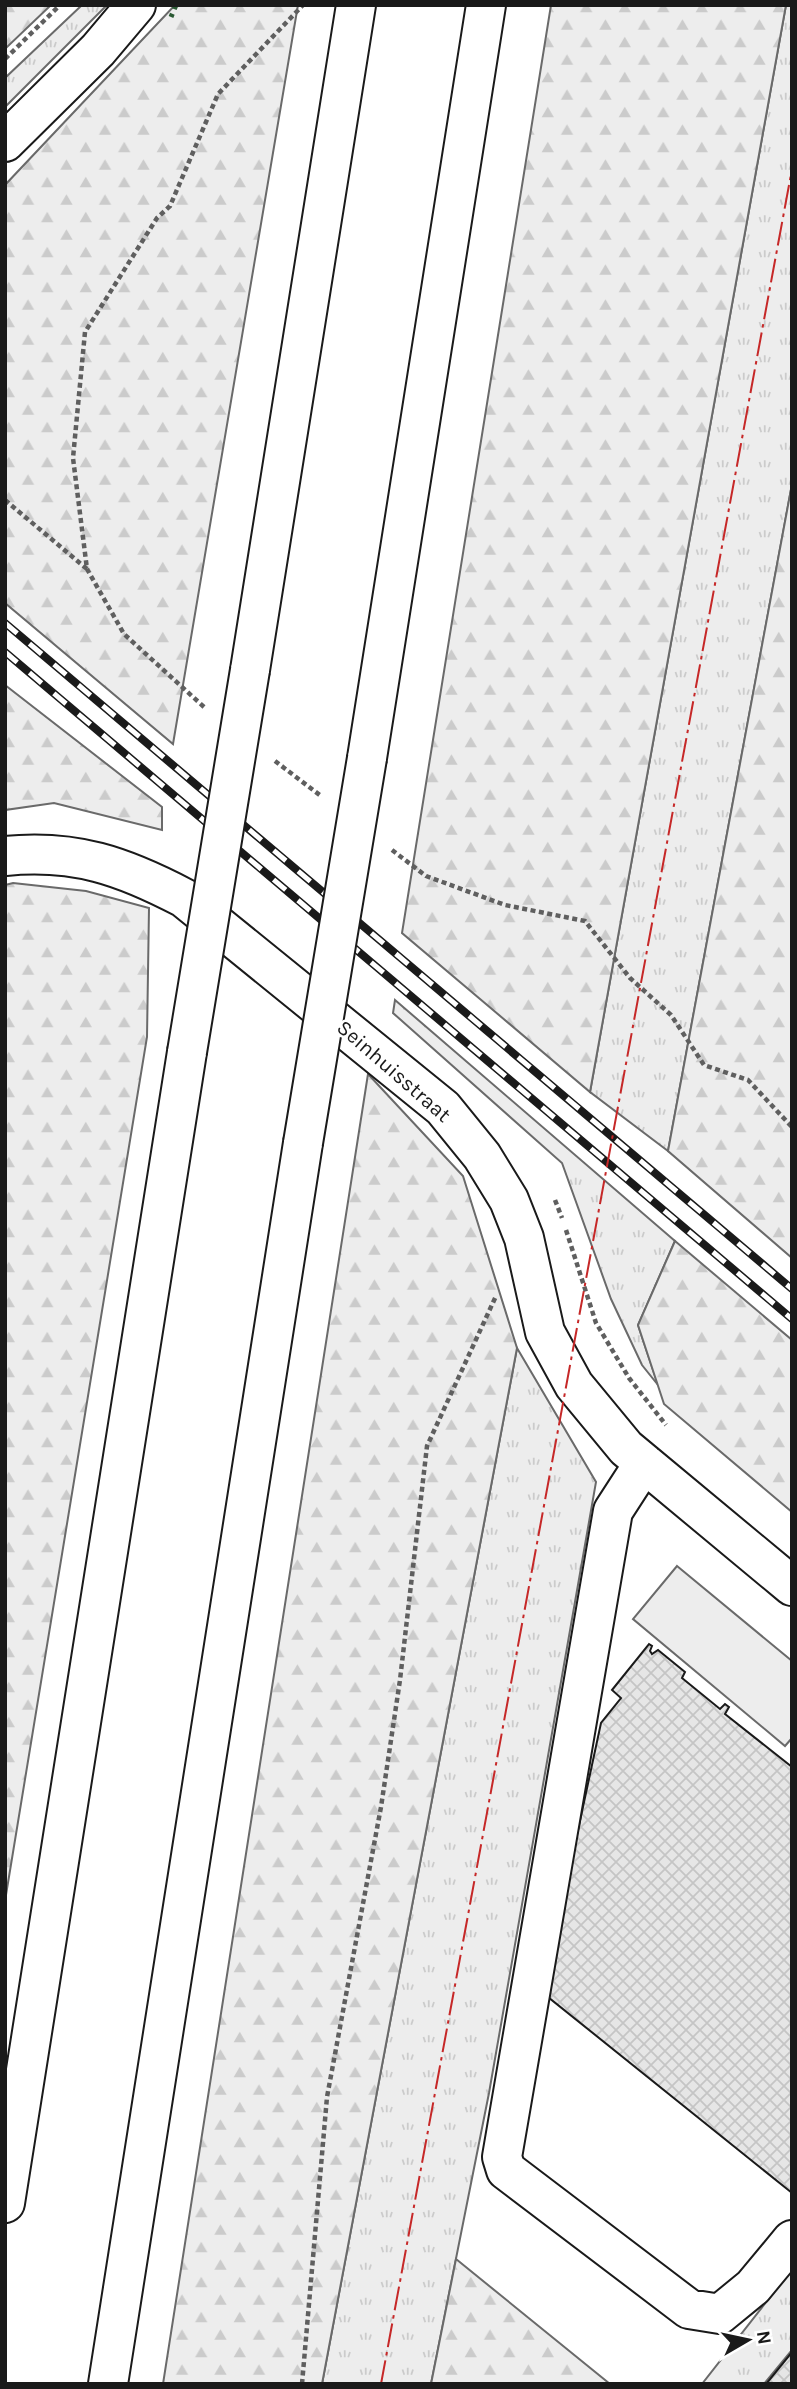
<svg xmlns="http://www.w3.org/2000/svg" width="797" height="2389" font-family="Karla,sans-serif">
<defs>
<pattern id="grass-tufts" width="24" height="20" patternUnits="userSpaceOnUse" patternTransform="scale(1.75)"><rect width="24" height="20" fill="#ededed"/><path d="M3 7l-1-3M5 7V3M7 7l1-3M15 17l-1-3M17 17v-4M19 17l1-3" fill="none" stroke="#cbcbcb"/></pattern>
<pattern id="forest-firs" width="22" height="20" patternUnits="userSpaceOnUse" patternTransform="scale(1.75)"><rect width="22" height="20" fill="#ededed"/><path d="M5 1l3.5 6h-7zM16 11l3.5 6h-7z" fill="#cbcbcb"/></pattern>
<pattern id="building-cross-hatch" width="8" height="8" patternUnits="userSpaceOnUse" patternTransform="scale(1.75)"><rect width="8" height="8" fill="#e6e6e6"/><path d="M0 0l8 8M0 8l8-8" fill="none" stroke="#c5c5c5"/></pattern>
</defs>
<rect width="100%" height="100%" fill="#fff"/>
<path fill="url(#grass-tufts)" stroke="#6a6a6a" stroke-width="2" d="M 82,5 L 107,5 L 5,107 L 5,78 Z
M 786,5 L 792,5 L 792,484 L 668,1151 L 590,1092 Z
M 395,1000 L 675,1241 L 638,1325 L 658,1385 L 642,1365 L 611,1299 L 562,1163 L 393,1013 Z
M 517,1348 L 596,1482 L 489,2093 L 431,2384 L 322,2384 Z
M 792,2269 L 792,2350 L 764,2384 L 702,2384 Z"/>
<path fill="url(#forest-firs)" stroke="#6a6a6a" stroke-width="2" d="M 5,5 L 51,5 L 5,49 Z
M 175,5 L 298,5 L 173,744 L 5,603 L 5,185 Z
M 551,5 L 786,5 L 590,1092 L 402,933 Z
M 792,484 L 792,1258 L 668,1151 Z
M 5,685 L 162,807 L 162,830 L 54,803 L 5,810 Z
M 13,883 L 86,891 L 149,908 L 147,1037 L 5,1901 L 5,885 Z
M 368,1074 L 463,1176 L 517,1348 L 322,2384 L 163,2384 Z
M 675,1241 L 792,1340 L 792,1512 L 664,1404 L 638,1325 Z
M 456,2259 L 610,2384 L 431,2384 Z"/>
<path fill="#ededed" stroke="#6a6a6a" stroke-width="2" d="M 677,1566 L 792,1661 L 792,1738 L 785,1746 L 633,1619 Z"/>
<path fill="url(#building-cross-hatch)" stroke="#1a1a1a" stroke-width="2" d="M 649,1644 L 652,1646 L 650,1651 L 652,1654 L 658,1650 L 685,1672 L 682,1678 L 720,1709 L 725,1704 L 729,1707 L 725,1714 L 792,1767 L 792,2193 L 543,1993 L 601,1723 L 621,1698 L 612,1690 Z
M 792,2352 L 792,2384 L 766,2384 Z"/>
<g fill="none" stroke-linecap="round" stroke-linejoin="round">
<g stroke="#1a1a1a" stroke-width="42">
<path id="minor" d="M 5,142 L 98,50 L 136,5
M 5,856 C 75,849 123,866 184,898 L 443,1108 L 482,1156 L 509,1200 L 524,1238 L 545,1332 L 574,1385 L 626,1448 L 792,1586
M 644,1463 L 613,1511 L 502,2157 L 506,2170 L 689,2309 L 720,2314 L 753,2287 L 792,2240"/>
</g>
<g stroke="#1a1a1a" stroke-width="42">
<path id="highway" d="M 250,670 L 356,5
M 367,758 L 486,5
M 5,2203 L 187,1052
M 108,2384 L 303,1143"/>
</g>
<path stroke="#5f5f5f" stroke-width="4.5" stroke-dasharray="5 3.5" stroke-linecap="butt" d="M 5,59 L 60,5
M 5,500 L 87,569
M 204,707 L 124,634 L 87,569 L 73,458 L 85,332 L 157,218 L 170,206 L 218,94 L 303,5
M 275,761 L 321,796
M 392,850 L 426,876 L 505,905 L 585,921 L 630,978 L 671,1015 L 704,1065 L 748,1080 L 792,1127
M 555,1200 L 562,1218
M 566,1230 L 596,1323 L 629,1378 L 666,1425
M 302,2384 L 327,2097 L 381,1807 L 400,1680 L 427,1446 L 496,1296"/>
<use href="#minor" stroke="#fff" stroke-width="38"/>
<use href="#highway" stroke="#fff" stroke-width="38"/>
<g stroke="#1a1a1a" stroke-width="8">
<path id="rail" d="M 5,623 L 792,1289
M 5,652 L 792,1319"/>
</g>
<use href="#rail" stroke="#fff" stroke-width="5" stroke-dasharray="16" stroke-linecap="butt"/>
<g stroke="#1a1a1a" stroke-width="42" stroke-linecap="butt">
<path id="highway-bridge" d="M 187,1052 L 250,670
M 303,1143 L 367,758"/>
</g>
<use href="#highway-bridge" stroke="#fff" stroke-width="38"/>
<path stroke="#2b5a34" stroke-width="5" stroke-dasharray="3.5 5" stroke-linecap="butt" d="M 171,17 L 176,5"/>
<path stroke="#c62828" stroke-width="2" stroke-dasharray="24 5 3.5 5" stroke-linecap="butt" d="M 381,2384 L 792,169"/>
</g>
<g text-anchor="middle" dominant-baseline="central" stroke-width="5" stroke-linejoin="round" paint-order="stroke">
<g font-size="21" fill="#1a1a1a" stroke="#fff">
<text transform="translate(394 1071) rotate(41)">Seinhuisstraat</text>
</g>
</g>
<rect width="797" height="2389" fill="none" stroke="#1a1a1a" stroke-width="14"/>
<g transform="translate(748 2340) rotate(81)" stroke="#ffffff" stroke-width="5" paint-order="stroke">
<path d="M0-5L12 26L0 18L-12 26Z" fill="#1a1a1a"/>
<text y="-10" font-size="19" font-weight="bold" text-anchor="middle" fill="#1a1a1a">N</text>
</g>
</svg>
